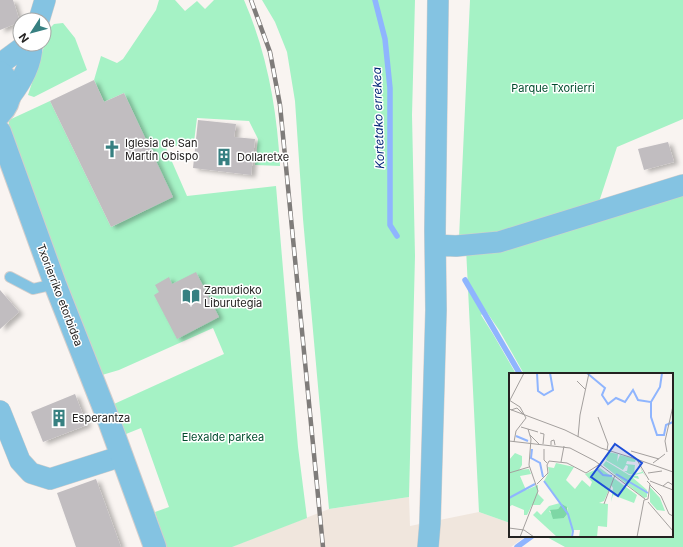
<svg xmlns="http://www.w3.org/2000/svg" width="683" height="547" font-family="Inter,sans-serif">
<defs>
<filter id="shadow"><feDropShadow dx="4.5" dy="2.5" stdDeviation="2" flood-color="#0004"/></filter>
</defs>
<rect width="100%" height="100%" fill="#f9f4f1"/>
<path fill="#f0e6dd" d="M 409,497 L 410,526 L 479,512 L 510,523 L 510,536 L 526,536 L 511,547 L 231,547 L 329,509 Z"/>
<path fill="#a5f2c5" d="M 159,0 L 175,0 L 185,11 L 197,1 L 205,9 L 214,0 L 244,0 C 267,53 277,109 280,166 L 255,165 L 258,139 L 249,121 L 197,118 L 194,142 L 166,148 L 187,196 L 276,186 L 298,447 L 307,518 L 232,547 L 166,547 L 155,512 L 169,507 L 141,428 L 126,434 L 114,404 L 224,354 L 213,328 L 119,370 L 102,375 L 9,133 L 9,120 L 50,101 L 111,227 L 172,197 L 124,93 L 104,102 L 94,80 L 101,56 L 117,63 L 123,59 L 156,10 Z
M 262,0 L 415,0 L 412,115 L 415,256 L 409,497 L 329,509 L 303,219 L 295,101 L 287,52 L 275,22 Z
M 470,0 L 683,0 L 683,119 L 617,147 L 598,205 L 487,238 L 459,238 Z
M 63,23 L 75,38 L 87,70 L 34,97 L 28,95 L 50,28 L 54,24 Z
M 683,192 L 683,547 L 565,547 L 545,536 L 672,536 L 672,374 L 524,374 L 499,330 L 486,311 L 481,315 L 493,334 L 516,374 L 510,374 L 510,523 L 479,512 L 466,248 Z"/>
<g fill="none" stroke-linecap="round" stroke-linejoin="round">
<path stroke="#8fb5fe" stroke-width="5.5" d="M 375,0 L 385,39 L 390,88 L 390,225 L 397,236
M 465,280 L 520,374
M 517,547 L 532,536"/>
</g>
<path fill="#c1bdc0" filter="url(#shadow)" d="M 0,0 L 13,0 L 20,22 L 0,30 Z
M 94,80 L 104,102 L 124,93 L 173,197 L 111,227 L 50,101 Z
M 198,120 L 236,124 L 234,137 L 255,139 L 251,175 L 193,168 Z
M 668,142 L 674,162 L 644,170 L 638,149 Z
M 196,272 L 219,317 L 177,339 L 154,295 L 159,292 L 155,285 L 169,277 L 172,284 Z
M 0,290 L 19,312 L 0,329 Z
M 75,394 L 87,425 L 43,442 L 31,412 Z
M 96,479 L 121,547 L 76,547 L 57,493 Z"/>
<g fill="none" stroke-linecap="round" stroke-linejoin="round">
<g stroke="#d3cecc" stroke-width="12">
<path id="service" d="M 10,277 L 33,289 L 55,284"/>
</g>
<g stroke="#d3cecc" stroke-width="22">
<path id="minor" d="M 39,20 L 45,0
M 0,64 L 27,44
M 10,97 C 22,81 32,64 32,44
M 436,245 L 456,246 L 499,242 L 683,185
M 0,411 L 20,461 L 31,473 L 50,479 L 122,456
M 428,547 L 430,523 L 436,310 L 435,230 L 438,0"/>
</g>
<g stroke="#d3cecc" stroke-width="24">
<path id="tertiary" d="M 0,72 C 14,84 12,102 0,114
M 0,132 L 55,284 L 109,421 L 155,547"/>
</g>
<use href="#service" stroke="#84c3e2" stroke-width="10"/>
<use href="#minor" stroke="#84c3e2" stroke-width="21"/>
<use href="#tertiary" stroke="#84c3e2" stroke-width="22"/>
<g stroke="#7f7c7a" stroke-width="4.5">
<path id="rail" d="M 251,0 L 270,52 L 280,105 L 323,547"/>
</g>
<use href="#rail" stroke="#fff" stroke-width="3" stroke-dasharray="9" stroke-linecap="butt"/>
</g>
<defs>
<g id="church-bare" transform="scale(1.38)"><path d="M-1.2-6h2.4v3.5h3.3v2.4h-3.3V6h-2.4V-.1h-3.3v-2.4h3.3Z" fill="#378081" stroke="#fff" stroke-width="2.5" paint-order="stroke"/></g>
<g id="building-bare" transform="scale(1.38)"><path d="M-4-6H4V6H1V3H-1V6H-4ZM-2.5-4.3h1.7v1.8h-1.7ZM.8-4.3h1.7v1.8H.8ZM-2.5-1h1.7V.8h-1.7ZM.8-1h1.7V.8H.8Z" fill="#378081" stroke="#fff" stroke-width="2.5" paint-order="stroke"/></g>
<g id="library-bare" transform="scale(1.38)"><path d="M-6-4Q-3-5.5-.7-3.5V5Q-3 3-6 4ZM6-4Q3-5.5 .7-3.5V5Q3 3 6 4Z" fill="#378081" stroke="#fff" stroke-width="2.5" paint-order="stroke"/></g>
</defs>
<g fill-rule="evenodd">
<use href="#church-bare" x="112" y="149"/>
<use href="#building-bare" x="224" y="157"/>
<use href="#library-bare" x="191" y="296"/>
<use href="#building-bare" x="59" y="418"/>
</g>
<g text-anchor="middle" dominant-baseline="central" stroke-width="3" stroke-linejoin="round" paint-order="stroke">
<g font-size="11" fill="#014c2d" stroke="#fff">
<text x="553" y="88">Parque Txorierri</text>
<text x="223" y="437">Elexalde parkea</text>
</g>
<g font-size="11" fill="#242221" stroke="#fff" text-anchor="start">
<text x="125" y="143">Iglesia de San<tspan x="125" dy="13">Martín Obispo</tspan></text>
<text x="237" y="157">Dollaretxe</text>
<text x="204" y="290">Zamudioko<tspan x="204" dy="13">Liburutegia</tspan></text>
<text x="72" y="418">Esperantza</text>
</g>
<g font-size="11" fill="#242221" stroke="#fff">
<text transform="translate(60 295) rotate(69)">Txorierriko etorbidea</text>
</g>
<g font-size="12" font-style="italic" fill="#042778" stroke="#fff">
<text transform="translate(378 118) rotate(-92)">Kortetako errekea</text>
</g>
</g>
<g transform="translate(509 373)">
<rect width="164" height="164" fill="#f9f4f1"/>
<path d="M 99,79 L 109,81 L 108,89 L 111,82 L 127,86 L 126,89 L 118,88 L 117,91 L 126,92 L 125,101 L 133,99 L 131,94 L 137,104 L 134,100 L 126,102 L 120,101 L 115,98 L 118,98 L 119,93 L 117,92 L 114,97 L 97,87 ZM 6,80 L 13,83 L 13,92 L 10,97 L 20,96 L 22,101 L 11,103 L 17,117 L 29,112 L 29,121 L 35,127 L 31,132 L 23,132 L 18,142 L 15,142 L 15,137 L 3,132 L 0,134 L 0,87 ZM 97,88 L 120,102 L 129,103 L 130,106 L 123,104 L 138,117 L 138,124 L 135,125 L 94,92 ZM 47,90 L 65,94 L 57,107 L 66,116 L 73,107 L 81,114 L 83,109 L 76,101 L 91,95 L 128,122 L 125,130 L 104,122 L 102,129 L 104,115 L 102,112 L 95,128 L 90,130 L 99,131 L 98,154 L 89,153 L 88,164 L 70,164 L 71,157 L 63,157 L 62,164 L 48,164 L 24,142 L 28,138 L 32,142 L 40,133 L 51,130 L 35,108 L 40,99 L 39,94 L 45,95 ZM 53,131 L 59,135 L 59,140 L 55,145 L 47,145 L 40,138 L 49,136 ZM 141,114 L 151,125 L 156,138 L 148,137 L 141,129 Z" fill="#a5f2c5" fill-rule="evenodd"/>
<path d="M 53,131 L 58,134 L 59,140 L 55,145 L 44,146 L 41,137 L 49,136 Z" fill="#7ed7a5"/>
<path fill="none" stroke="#8fb5fe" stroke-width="2" d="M 28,0 L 29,18 L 35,22 L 44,17 L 41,0M 78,0 L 96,15 L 93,22 L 99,31 L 107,25 L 116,29 L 124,17 L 129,27 L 142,29 L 142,44 L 148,62 L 155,62 L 157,52 L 164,49M 142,29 L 151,14 L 153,0M 7,63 L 19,68M 23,76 L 22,85 L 31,90 L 34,104M 88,96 L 94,102 L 103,103M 107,101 L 139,120M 35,108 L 59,141 L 64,158 L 63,164M 0,125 L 26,111"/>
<path fill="none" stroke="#a4a09e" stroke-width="1" d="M 68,8 L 77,17M 0,27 L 11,34 L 17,45 L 7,58 L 5,69M 0,29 L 15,0M 0,36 L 56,57 L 92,75 L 130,87M 2,37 L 8,35 L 14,41M 89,44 L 99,71 L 98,77M 12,54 L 29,59M 31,60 L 35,61 L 34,71M 21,62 L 30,71M 69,64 L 71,42 L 80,0M 0,68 L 61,75 L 86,88 L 136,126M 42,72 L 42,68 L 45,67 L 46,72M 35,76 L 35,87 L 38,90M 122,78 L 150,86M 158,79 L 156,68 L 164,33M 128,87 L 140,107M 130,87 L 164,99M 52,89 L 55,73M 144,90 L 156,81M 0,100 L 20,94M 139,100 L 153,98M 138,108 L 141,111 L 139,126M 141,108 L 164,117M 28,111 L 39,100 L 38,92 L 40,88 L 58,90 L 77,100 L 91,91M 141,112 L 152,123 L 160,141 L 164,143M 154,113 L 159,109 L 164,112M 139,129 L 164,158M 95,131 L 106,102M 0,155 L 15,157 L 25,164M 11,164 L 29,118 L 20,92 L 22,66 L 19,56M 128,164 L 135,127 L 139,126"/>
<path fill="#1d4ed8" fill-opacity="0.15" stroke="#1d4ed8" stroke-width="2" d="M 106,71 L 133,90 L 109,123 L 82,104 Z"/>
<rect width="164" height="164" fill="none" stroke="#242221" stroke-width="2"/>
</g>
<g transform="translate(32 32) rotate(234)"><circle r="19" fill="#ffffff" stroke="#a7a7a6"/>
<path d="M0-3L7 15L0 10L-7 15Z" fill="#378081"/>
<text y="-6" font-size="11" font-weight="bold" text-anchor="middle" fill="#242221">N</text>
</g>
</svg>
